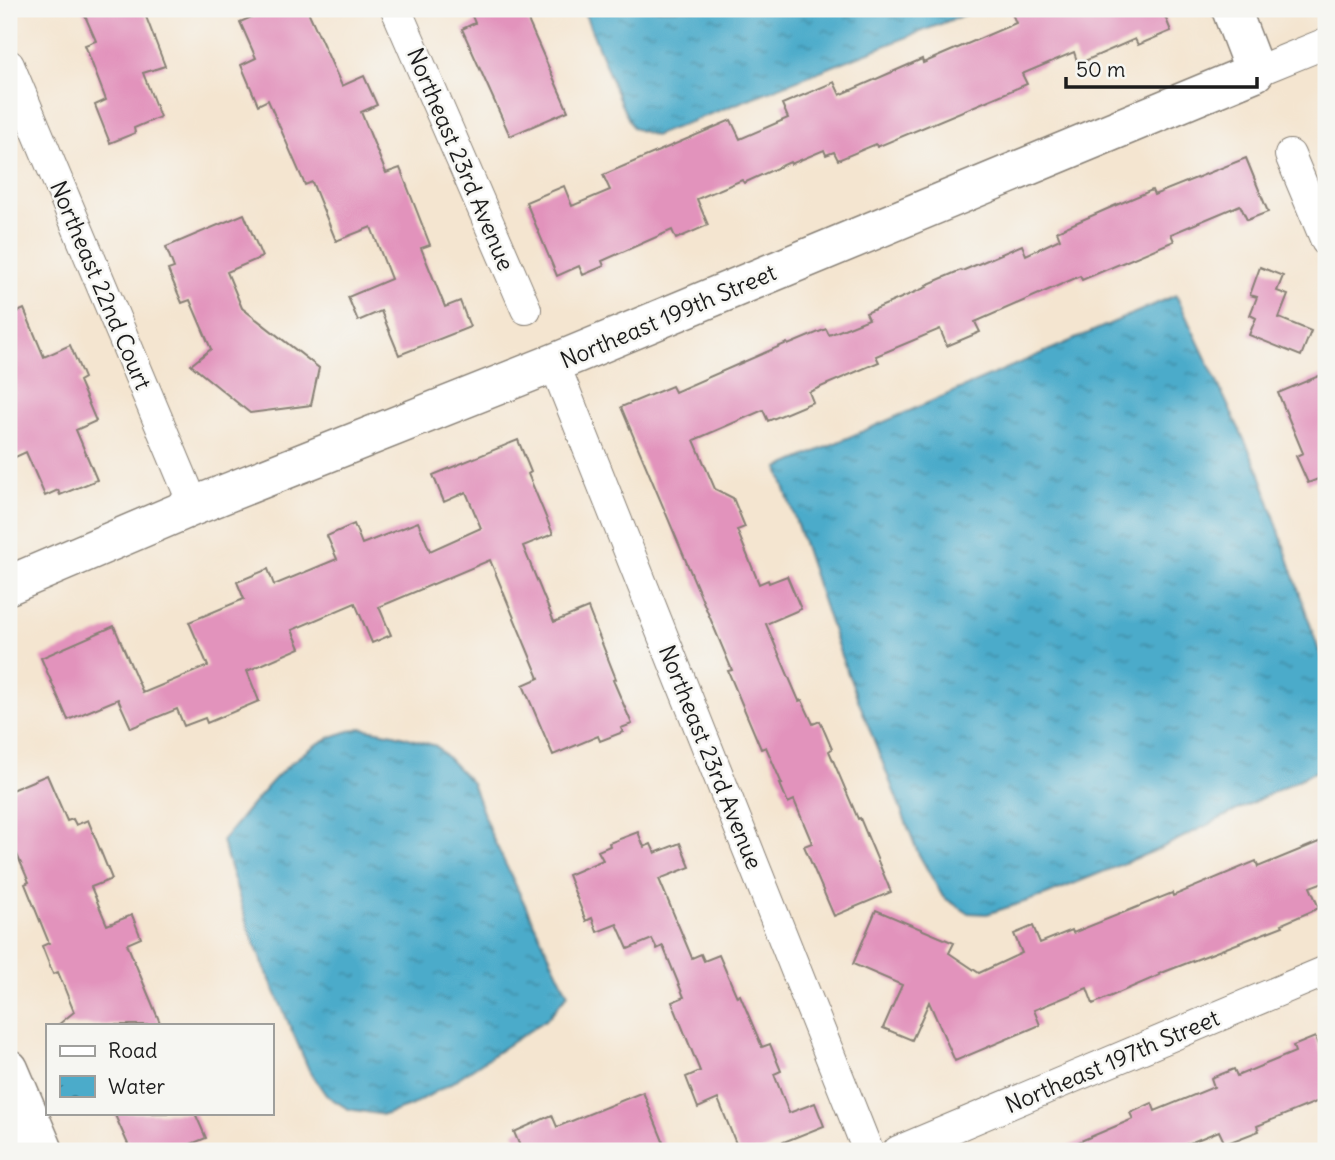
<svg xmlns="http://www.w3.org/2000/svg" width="1335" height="1160" font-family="Delius,sans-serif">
<defs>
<pattern id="water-ripples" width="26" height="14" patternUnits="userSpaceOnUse" patternTransform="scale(1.75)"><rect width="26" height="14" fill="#4babca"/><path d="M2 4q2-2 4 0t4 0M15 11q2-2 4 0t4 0" fill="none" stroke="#3e8aa3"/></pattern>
</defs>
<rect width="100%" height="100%" fill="#f6f6f2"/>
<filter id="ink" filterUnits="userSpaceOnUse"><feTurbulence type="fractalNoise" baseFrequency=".0143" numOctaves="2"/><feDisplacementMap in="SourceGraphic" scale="14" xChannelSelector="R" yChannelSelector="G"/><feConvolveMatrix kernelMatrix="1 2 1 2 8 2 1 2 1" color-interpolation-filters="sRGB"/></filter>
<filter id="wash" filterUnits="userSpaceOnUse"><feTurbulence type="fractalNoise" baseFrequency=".00686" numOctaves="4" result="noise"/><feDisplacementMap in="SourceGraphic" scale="28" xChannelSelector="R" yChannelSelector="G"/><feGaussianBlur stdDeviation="1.57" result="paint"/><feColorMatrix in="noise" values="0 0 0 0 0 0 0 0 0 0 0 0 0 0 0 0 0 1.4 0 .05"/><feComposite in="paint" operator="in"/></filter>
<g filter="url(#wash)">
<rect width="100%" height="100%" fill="#f4e5d0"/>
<path fill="url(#water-ripples)" stroke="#346473" stroke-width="2" d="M 583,9 L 979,9 L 654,136 L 633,128 L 621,104 Z
M 1176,295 L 1259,471 L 1326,672 L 1326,768 L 1312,773 L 1159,849 L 1046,895 L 987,914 L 968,913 L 943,897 L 918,853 L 841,656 L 778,468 Z
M 361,728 L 394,734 L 436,746 L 472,783 L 491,834 L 568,994 L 547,1019 L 448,1085 L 410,1106 L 384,1115 L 348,1109 L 326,1095 L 309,1070 L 251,936 L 222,841 C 254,803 284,759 329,738 C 339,733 351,731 361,728 Z"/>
<g id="blocks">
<path fill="#e293bc" d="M 82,9 L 143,9 L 165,66 L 143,73 L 160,117 L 134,128 L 135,133 L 110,143 L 95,105 L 106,100 L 85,45 L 96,41 Z
M 271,9 L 307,9 L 342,86 L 364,76 L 377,105 L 361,112 L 386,173 L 400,168 L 430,245 L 421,248 L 445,307 L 460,301 L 470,327 L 399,355 L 381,311 L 358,321 L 348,297 L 391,279 L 371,227 L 336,241 L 312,182 L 305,185 L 268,100 L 258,105 L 241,65 L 256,58 L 240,22 Z
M 469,9 L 523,9 L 568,111 L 510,136 L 462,29 L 475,23 Z
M 1010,9 L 1162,9 L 1171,31 L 1138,45 L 1135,39 L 1078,64 L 1074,52 L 1022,74 L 1027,84 L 877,147 L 876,144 L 838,160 L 834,152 L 826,155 L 824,150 L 791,164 L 790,162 L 744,183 L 742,180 L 697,199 L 708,225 L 676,239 L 672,230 L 602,261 L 604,266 L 583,275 L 579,266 L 557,276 L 526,202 L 564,186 L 572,206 L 610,190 L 603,175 L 731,120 L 740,139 L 788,118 L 782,104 L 834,82 L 840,95 L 922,59 L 923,63 L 1016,23 Z
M 1246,158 L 1268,212 L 1247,220 L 1240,205 L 1171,234 L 1174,241 L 1082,280 L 1080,276 L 975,322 L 980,332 L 947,346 L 940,329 L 876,356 L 879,362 L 809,392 L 813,402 L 768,421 L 763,410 L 694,440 L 715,489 L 733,498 L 745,527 L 737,530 L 759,584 L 768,580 L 769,583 L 787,576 L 801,609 L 766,624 L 799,701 L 802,700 L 813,724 L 820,721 L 832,749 L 829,751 L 858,819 L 860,818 L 891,892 L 834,916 L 804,846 L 812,843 L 794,800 L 788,803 L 780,784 L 782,784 L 766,747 L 761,749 L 728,671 L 732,670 L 621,407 L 672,386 L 675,392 L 787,343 L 788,345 L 826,329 L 829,335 L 869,319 L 866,313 L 927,287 L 926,285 L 961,270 L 962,271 L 1022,245 L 1026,255 L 1060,239 L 1057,231 L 1114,206 L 1152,190 L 1154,195 Z
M 244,214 L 262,257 L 227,272 L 242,308 L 319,368 L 311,405 L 250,413 L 191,365 L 211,349 L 190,300 L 182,303 L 168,270 L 174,268 L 166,247 Z
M 1260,267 L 1283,276 L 1277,291 L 1288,295 L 1279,318 L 1311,331 L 1301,356 L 1249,335 L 1256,318 L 1250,315 L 1257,297 L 1250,295 Z
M 24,309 L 44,357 L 70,345 L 84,378 L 79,381 L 96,421 L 76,430 L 97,480 L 60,495 L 58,490 L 45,496 L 26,452 L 9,460 L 9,316 Z
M 1321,375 L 1326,389 L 1326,476 L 1308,483 L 1296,456 L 1303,453 L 1278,393 Z
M 518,440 L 531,472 L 528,474 L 553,534 L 523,546 L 554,622 L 588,608 L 616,679 L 613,680 L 632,724 L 621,728 L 623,732 L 600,741 L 598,736 L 553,755 L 523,685 L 539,678 L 490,560 L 379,607 L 391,635 L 372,643 L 355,603 L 292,630 L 300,648 L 247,671 L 259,701 L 207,723 L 205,718 L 184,726 L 177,709 L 131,728 L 118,699 L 68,720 L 41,658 L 114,626 L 143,693 L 208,666 L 189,622 L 244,599 L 237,582 L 268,569 L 274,585 L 337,559 L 327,536 L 354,524 L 362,544 L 418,522 L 430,551 L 481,528 L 466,492 L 444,502 L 433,475 Z
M 47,775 L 67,821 L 73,819 L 76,825 L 88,820 L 112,879 L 91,887 L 107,925 L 132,915 L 141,938 L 127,944 L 161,1025 L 58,1025 L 74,1012 L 58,972 L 53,974 L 42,946 L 49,943 L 25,884 L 29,882 L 9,836 L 9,791 Z
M 638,832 L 644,847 L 651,844 L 655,853 L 680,843 L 690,867 L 659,879 L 692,958 L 701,954 L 704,961 L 719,955 L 737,997 L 740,995 L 762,1047 L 770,1044 L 781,1071 L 774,1074 L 789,1113 L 815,1103 L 824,1126 L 761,1151 L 739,1151 L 718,1099 L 698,1108 L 686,1077 L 700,1071 L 672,1002 L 684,997 L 663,946 L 657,949 L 652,939 L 628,949 L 617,924 L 597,932 L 592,918 L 586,921 L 568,875 L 603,860 L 598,851 L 610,846 L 609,843 Z
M 1326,839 L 1326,881 L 1310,887 L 1319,908 L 1282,924 L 1283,926 L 1159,974 L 1160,975 L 1093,1004 L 1087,988 L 1034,1010 L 1040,1025 L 955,1061 L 929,1002 L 912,1040 L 883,1028 L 902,985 L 853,964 L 876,910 L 954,943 L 949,953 L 979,973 L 1022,953 L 1014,934 L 1033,926 L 1040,943 L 1072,930 L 1073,933 L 1172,893 L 1173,896 L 1256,861 L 1258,867 Z
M 1315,1037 L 1326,1065 L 1326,1098 L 1257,1126 L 1259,1131 L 1225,1144 L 1219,1131 L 1170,1151 L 1057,1151 L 1133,1119 L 1130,1113 L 1152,1103 L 1155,1111 L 1214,1087 L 1211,1078 L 1234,1069 L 1237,1076 L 1295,1052 L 1293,1046 Z
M 643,1092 L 667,1151 L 522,1151 L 514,1132 L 552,1115 L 557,1127 Z
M 114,1113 L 195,1113 L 206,1138 L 174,1151 L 131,1151 Z"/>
</g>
</g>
<g filter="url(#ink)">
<use href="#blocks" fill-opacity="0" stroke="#888076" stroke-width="2"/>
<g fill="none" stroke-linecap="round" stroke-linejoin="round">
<g stroke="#888076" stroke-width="32">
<path id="street" d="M 396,9 L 526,309
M 9,65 L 194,506
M 1255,72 L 1326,43
M 1290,155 L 1326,241
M 554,363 L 868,1151
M 898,1151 L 1326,971"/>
</g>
<g stroke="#888076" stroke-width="41">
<path id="secondary" d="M 9,585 L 194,506 L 554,363 L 1255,72 L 1231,9
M 9,1069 L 44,1151"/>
</g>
<use href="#street" stroke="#fff" stroke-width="30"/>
<use href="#secondary" stroke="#fff" stroke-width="38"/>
</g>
</g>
<g text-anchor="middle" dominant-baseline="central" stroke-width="5" stroke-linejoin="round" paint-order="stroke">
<g font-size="23" fill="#1c1c1c" stroke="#f6f6f2">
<text transform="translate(461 159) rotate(67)">Northeast 23rd Avenue</text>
<text transform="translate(101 285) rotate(67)">Northeast 22nd Court</text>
<text transform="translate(668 316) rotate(-23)">Northeast 199th Street</text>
<text transform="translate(711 757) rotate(68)">Northeast 23rd Avenue</text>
<text transform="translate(1112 1061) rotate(-23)">Northeast 197th Street</text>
</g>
</g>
<rect width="1335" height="1160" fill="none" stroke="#f6f6f2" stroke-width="35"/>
<rect x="46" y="1024" width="228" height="91" fill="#f6f6f2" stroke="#9f9f9c" stroke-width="2"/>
<rect x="60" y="1046" width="35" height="10" fill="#ffffff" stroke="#9f9f9c" stroke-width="2"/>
<text x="108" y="1058" font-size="21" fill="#1c1c1c">Road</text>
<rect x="60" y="1076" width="35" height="21" fill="url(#water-ripples)" stroke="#9f9f9c" stroke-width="2"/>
<text x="108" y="1094" font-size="21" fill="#1c1c1c">Water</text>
<path d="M1066 77v10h191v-10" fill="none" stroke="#1c1c1c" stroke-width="3.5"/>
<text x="1076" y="77" font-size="21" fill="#1c1c1c" stroke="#f6f6f2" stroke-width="5" paint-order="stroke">50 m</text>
</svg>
